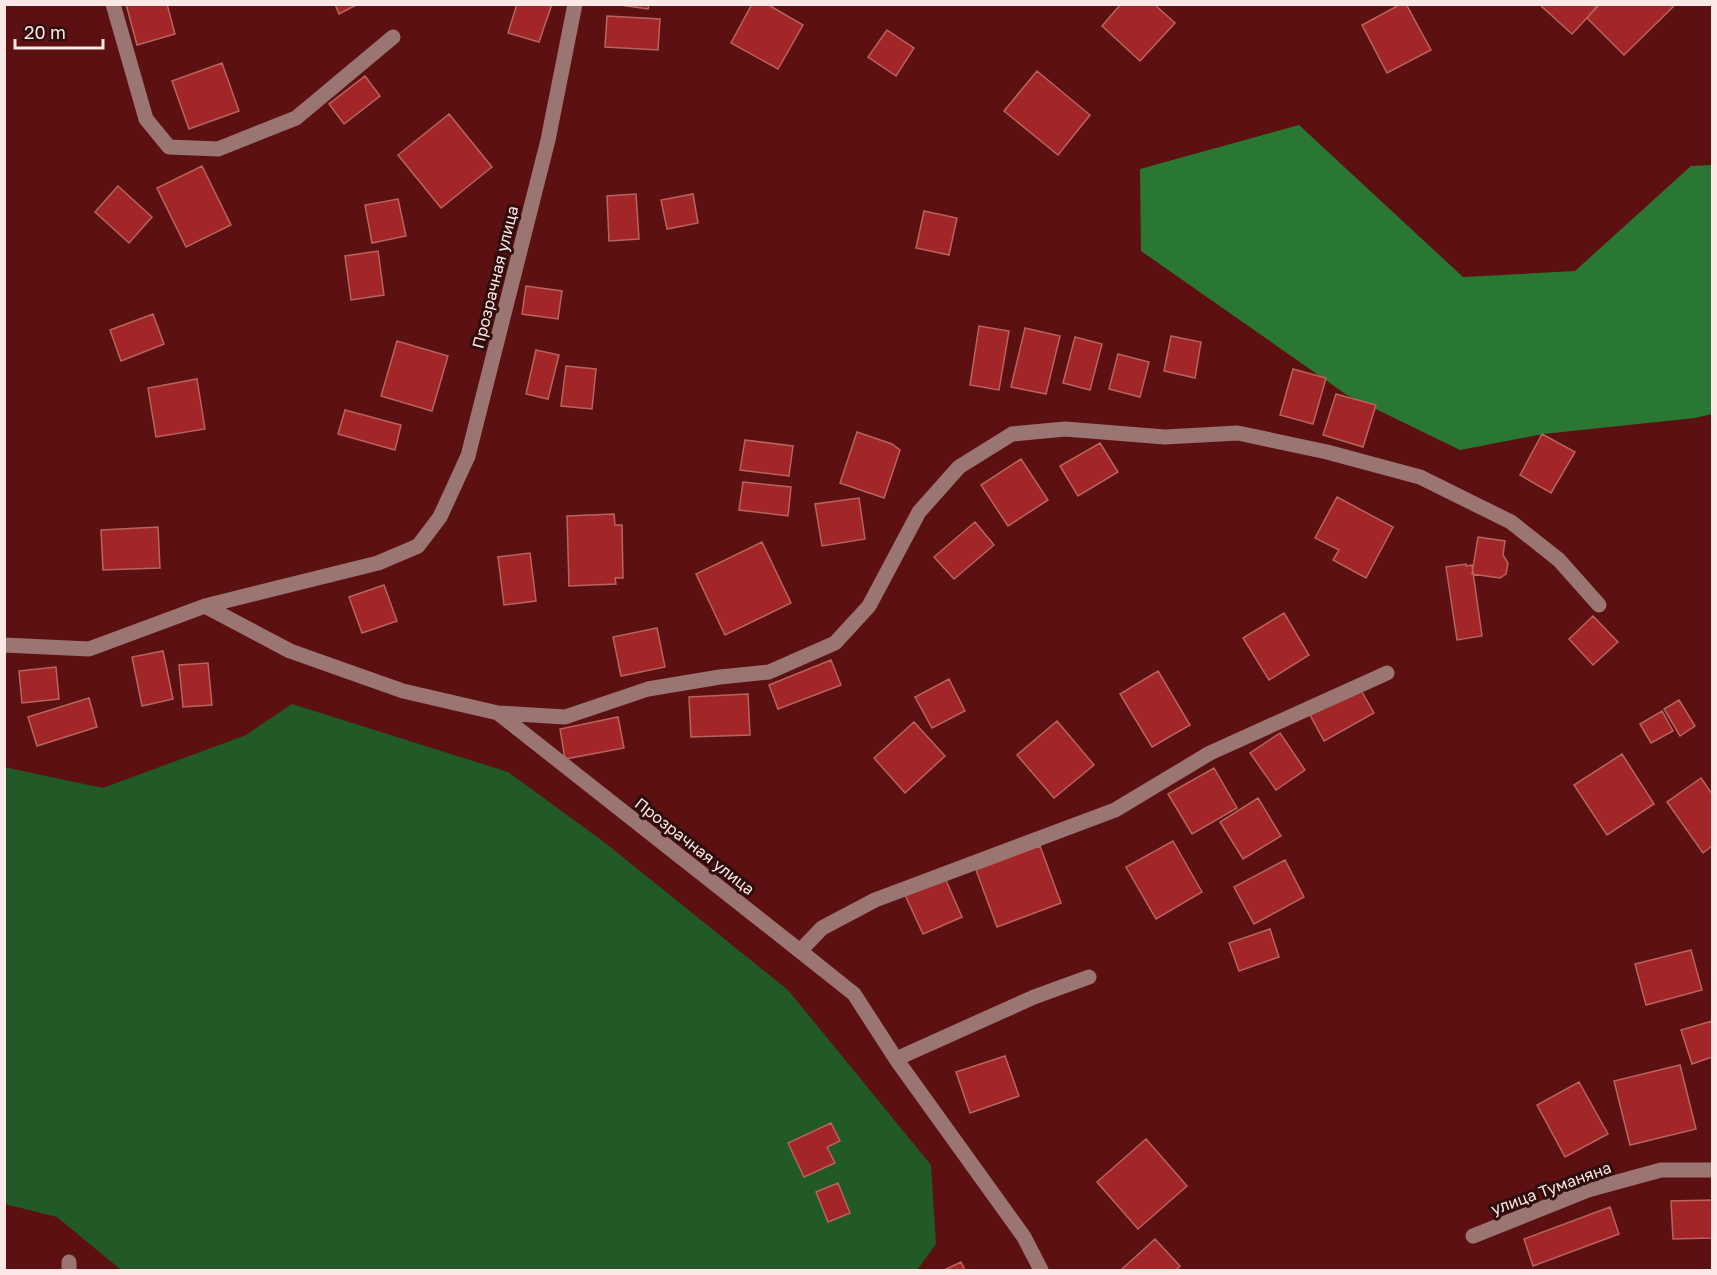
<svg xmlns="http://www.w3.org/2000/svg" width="1717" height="1275" font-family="'Golos Text',sans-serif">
<rect width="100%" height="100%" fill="#5d1011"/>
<path fill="#215927" d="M 292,704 L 508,772 L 604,842 L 788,990 L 931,1165 L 936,1244 L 917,1270 L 121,1270 L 57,1217 L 5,1204 L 4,767 L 103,788 L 246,735 Z"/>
<path fill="#297733" d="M 1299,125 L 1463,277 L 1575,271 L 1691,166 L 1712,165 L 1712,414 L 1695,418 L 1543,434 L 1460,450 L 1347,395 L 1141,251 L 1140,169 Z"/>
<path fill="#a22628" stroke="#b8645e" stroke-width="1.5" d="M 126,4 L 167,4 L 175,34 L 137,45 Z
M 335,4 L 358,4 L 339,14 Z
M 517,4 L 552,4 L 539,42 L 508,33 Z
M 613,4 L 649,4 L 648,9 Z
M 752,4 L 767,4 L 803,25 L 778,69 L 731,43 Z
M 1121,4 L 1154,4 L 1175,23 L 1140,61 L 1102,26 Z
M 1401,4 L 1406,4 L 1431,50 L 1387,73 L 1362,25 Z
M 1539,4 L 1596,4 L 1598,6 L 1572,34 Z
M 1599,4 L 1671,4 L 1673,7 L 1624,55 L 1587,18 Z
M 607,16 L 660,19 L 658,50 L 605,47 Z
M 887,30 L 914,48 L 896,76 L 868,57 Z
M 222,63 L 239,111 L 189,129 L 172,81 Z
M 1037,71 L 1090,115 L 1058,155 L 1004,111 Z
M 365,76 L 380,96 L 344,124 L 329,104 Z
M 449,114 L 492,167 L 441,208 L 398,155 Z
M 202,166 L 231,225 L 186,247 L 157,188 Z
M 118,186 L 152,217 L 129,243 L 95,212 Z
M 636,194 L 639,239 L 609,241 L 607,196 Z
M 693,194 L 698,223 L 667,229 L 661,200 Z
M 398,199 L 406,236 L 372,243 L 365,205 Z
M 924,211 L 957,218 L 949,255 L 916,248 Z
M 378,251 L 384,295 L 351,300 L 345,256 Z
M 526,286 L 562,291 L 558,319 L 522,314 Z
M 153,314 L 164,344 L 121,361 L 110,330 Z
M 979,326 L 1009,331 L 999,390 L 970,385 Z
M 1025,328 L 1060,336 L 1046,394 L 1011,387 Z
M 1171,336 L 1201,342 L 1195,378 L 1164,371 Z
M 1075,337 L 1102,344 L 1090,390 L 1063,383 Z
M 397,341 L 448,356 L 432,411 L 381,396 Z
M 536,350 L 559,355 L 548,399 L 526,394 Z
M 1118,354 L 1149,362 L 1140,397 L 1109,389 Z
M 566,366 L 596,369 L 592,409 L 561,406 Z
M 1293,369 L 1326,378 L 1313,424 L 1280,415 Z
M 197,379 L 205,429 L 156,437 L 148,388 Z
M 1336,394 L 1376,405 L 1363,447 L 1323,435 Z
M 345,410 L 401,425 L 395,450 L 338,434 Z
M 857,432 L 892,444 L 900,450 L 884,498 L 840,483 Z
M 1542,434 L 1575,452 L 1551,493 L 1520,475 Z
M 745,440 L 793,446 L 789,476 L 740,470 Z
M 1100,443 L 1118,472 L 1078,496 L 1060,466 Z
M 1021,459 L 1048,500 L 1008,526 L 981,485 Z
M 743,482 L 791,487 L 788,516 L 739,510 Z
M 1337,497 L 1393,527 L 1366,578 L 1333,560 L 1339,550 L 1315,538 Z
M 859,498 L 865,539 L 822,546 L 815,504 Z
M 614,514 L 615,525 L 622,525 L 623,578 L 615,578 L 616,584 L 569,586 L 567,516 Z
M 975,522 L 994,545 L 954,579 L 934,557 Z
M 158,527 L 160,568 L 103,570 L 101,530 Z
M 1478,537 L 1505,541 L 1503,555 L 1508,563 L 1506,574 L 1500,578 L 1472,574 Z
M 762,542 L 791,603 L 725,635 L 696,574 Z
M 530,553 L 536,601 L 504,605 L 498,557 Z
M 1466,564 L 1466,566 L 1472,565 L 1482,636 L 1457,640 L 1446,567 Z
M 384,585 L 397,621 L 362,633 L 349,597 Z
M 1284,613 L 1309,655 L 1269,680 L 1243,638 Z
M 1593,616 L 1618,642 L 1593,665 L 1569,639 Z
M 657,628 L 665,667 L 621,676 L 613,637 Z
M 163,651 L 173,699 L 142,706 L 132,657 Z
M 831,660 L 841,685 L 778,709 L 769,685 Z
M 208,663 L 212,705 L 183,707 L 179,665 Z
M 56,667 L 59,699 L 22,703 L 19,671 Z
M 1158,671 L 1190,725 L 1152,747 L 1120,694 Z
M 949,679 L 965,711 L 932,728 L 915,697 Z
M 1359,687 L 1374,713 L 1324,741 L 1310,715 Z
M 748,694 L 750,735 L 691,737 L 689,697 Z
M 89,698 L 97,727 L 37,746 L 28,717 Z
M 1679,700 L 1695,726 L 1680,736 L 1664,709 Z
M 1662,711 L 1673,731 L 1651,743 L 1640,724 Z
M 618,717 L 624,748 L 565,759 L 560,729 Z
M 1057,721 L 1094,765 L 1054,798 L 1017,755 Z
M 914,722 L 945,756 L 905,793 L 874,758 Z
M 1280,733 L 1305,770 L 1276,790 L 1250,753 Z
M 1622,754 L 1654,804 L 1607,835 L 1574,785 Z
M 1214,768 L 1237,808 L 1192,834 L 1168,794 Z
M 1701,778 L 1712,794 L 1712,846 L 1703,853 L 1667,802 Z
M 1258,798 L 1281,836 L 1243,859 L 1220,822 Z
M 1173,841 L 1202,892 L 1156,919 L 1126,867 Z
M 1040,846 L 1061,903 L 997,927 L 976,870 Z
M 1285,860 L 1304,897 L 1254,924 L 1234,887 Z
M 945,878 L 962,917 L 923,934 L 905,895 Z
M 1270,929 L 1279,957 L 1239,971 L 1229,943 Z
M 1691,950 L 1702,990 L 1646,1005 L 1635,964 Z
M 1712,1021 L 1712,1057 L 1692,1064 L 1681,1030 Z
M 1005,1056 L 1019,1096 L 970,1113 L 956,1072 Z
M 1680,1065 L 1696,1129 L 1630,1145 L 1614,1081 Z
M 1579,1082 L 1608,1134 L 1565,1157 L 1537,1105 Z
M 831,1123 L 840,1141 L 827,1147 L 835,1163 L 804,1177 L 788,1143 Z
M 1146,1139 L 1187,1186 L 1138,1229 L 1097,1182 Z
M 838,1183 L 850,1213 L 828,1222 L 816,1192 Z
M 1712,1200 L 1712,1238 L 1673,1239 L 1671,1201 Z
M 1610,1207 L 1619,1234 L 1533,1266 L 1524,1239 Z
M 1155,1239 L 1180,1266 L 1176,1270 L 1121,1270 Z
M 961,1262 L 965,1270 L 944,1270 Z"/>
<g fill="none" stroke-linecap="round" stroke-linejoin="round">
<path stroke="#9b7571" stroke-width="15" d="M 113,4 L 146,119 L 169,147 L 218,149 L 296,118 L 393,37
M 205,606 L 290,651 L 403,691 L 498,713 L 800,951 L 854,994 L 896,1059 L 1024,1237 L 1041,1270
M 4,645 L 89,649 L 205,606 L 378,563 L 418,546 L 440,517 L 468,456 L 548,140 L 575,4
M 498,713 L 565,717 L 648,689 L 720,677 L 769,672 L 835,643 L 869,606 L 919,512 L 959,467 L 1012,434 L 1065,429 L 1165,437 L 1238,433 L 1327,452 L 1420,477 L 1511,522 L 1559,560 L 1599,605
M 800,951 L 822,928 L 875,900 L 1115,810 L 1210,753 L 1387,673
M 896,1059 L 1034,997 L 1089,977
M 1473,1236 L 1588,1190 L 1661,1170 L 1712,1170
M 69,1270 L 69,1262"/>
</g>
<g text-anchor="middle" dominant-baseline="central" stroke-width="6" stroke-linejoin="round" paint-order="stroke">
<g font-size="16" fill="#fce8e6" stroke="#2e0d0c">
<text transform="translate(495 277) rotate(-76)">Прозрачная улица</text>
<text transform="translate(695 846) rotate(38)">Прозрачная улица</text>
<text transform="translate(1551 1188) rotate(-20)">улица Туманяна</text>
</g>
</g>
<rect width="1717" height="1275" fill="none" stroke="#fce8e6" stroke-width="12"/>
<path d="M15 39v9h88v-9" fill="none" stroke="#fce8e6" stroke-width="3"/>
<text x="24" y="39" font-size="18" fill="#fce8e6" stroke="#2e0d0c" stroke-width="4.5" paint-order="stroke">20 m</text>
</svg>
